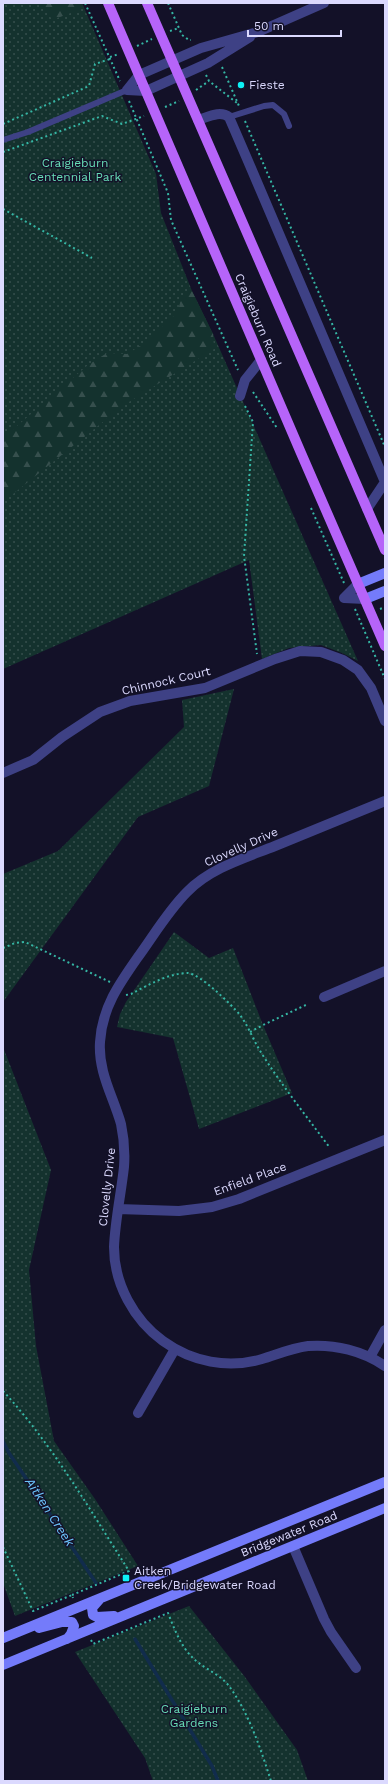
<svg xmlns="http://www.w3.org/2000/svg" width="388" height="1784" font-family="'Work Sans',sans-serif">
<defs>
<pattern id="grass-dots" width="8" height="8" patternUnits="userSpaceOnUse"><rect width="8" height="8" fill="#14322e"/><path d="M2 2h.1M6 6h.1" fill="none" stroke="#364f4d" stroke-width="1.8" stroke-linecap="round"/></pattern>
<pattern id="forest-firs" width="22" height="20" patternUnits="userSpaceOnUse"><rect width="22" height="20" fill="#14322e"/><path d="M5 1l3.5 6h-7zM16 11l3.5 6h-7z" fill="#364f4d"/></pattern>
</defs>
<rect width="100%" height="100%" fill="#131128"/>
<path fill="url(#grass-dots)" d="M 3,3 L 82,3 L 156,174 L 161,213 L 192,291 L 213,334 L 358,661 L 342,653 L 321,645 L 289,648 L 262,659 L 249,560 L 3,669 Z
M 234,689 L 209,786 L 138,817 L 3,1002 L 3,874 L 58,851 L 184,727 L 182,700 Z
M 174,932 L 209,958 L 233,948 L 263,1025 L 292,1093 L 199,1129 L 173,1038 L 117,1027 L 120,1014 L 126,1002 Z
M 3,1047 L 51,1170 L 29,1270 L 36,1346 L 54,1441 L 95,1499 L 138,1566 L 15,1616 L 3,1583 Z
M 189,1606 L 245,1677 L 297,1750 L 308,1781 L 153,1781 L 145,1758 L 75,1652 Z"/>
<path fill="url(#forest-firs)" d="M 43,3 L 82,3 L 84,8 L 52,20 Z
M 192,291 L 213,334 L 214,349 L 124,405 L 3,502 L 3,438 L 88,365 L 107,353 L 127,354 L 145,343 L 178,312 L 181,298 Z"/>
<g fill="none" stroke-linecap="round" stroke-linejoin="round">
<path stroke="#112c4c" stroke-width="3.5" d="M 3,1441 L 9,1453 L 96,1583
M 135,1639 L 212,1766 L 218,1781"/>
<path stroke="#35b6a4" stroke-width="2" stroke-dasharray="2 3" stroke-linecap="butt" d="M 85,3 L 120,81
M 168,3 L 182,35 L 189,40 L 191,40
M 170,31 L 179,28
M 137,46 L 152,39
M 110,57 L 119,54
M 222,67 L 239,106
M 206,75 L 209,81 L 237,103
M 196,90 L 209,81
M 129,101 L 168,193 L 171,220 L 238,370
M 165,107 L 179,101
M 245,121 L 385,447
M 3,124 L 89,86 L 95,64 L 110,59
M 3,152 L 102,116 L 122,124 L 144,116
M 3,209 L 92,258
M 253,392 L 277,428
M 245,406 L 253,422 L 244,556 L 257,654
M 311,508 L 344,583
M 355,609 L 385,679
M 380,609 L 385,607
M 3,948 L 15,943 L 25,942 L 110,982
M 126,995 L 131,994 C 148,985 169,973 188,973 C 200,974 232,1005 240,1015 C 249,1027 254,1042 262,1054 C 283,1087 307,1117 330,1148
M 250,1032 L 263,1025 L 308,1004
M 3,1391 C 52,1444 90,1510 129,1571 L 72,1595
M 3,1547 L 33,1611 L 72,1595 L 73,1598
M 91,1640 L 93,1644 L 168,1613 C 174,1628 181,1647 193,1658 C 204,1669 220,1674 229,1686 C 249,1713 261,1750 271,1781"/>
<path stroke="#3e4185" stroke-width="6" d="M 229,117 L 264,106 L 273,105 L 284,114 L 289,126
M 3,140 L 28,132 L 127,90"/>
<path stroke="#3e4185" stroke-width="10" d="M 127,90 L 139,75 L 201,48 L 258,32 L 324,3
M 127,90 L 146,91 L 208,63 L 250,37
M 198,120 C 208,117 220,110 229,117 L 248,161 L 385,482 L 367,509
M 240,396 L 245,380 L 261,360
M 344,598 L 365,599
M 344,598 L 358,584
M 3,773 L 33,760 L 62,737 L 100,712 L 130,701 L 205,688 L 275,659 L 300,651 L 321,652 L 343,660 L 358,670 L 371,688 L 385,721
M 385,801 C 348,816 311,831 275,846 C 245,858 210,868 187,892 C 168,911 154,935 138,957 C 119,984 102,1008 100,1042 C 98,1072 113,1096 121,1124 C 124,1138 125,1153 124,1167 C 121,1194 115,1221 114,1247 C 114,1284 134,1320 163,1341 C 192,1362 228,1369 262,1359 C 278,1354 292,1348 308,1346 C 335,1344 363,1351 385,1366
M 324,997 L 385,971
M 118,1209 L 179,1211 L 212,1207 L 239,1199 L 385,1140
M 370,1357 L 385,1330
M 138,1413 L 175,1349
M 293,1546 L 324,1619 L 331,1632 L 356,1668"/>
<path stroke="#747bfa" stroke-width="10" d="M 358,584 L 385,573
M 365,599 L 385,591
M 99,1600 L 92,1608 L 93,1615 L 97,1617 L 114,1616
M 39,1628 L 62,1622 L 72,1622 L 74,1626 L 71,1634 L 67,1639
M 3,1638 L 385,1482
M 3,1665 L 385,1508"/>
<path stroke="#b664f9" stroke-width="10" d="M 108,3 L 301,453 L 385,646
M 147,3 L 385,550"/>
</g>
<g fill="#0df1f6" stroke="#131128" stroke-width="1.5">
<circle cx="241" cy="85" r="4"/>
<rect x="122" y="1574" width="8" height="8" rx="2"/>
</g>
<g text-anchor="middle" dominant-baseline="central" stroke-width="3" stroke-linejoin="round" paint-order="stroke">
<g font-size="12" fill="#dbd9fe" stroke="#131128" text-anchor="start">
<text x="249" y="85">Fieste</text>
<text x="134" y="1571">Aitken<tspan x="134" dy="14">Creek/Bridgewater Road</tspan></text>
</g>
<g font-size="12" fill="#67dcb6" stroke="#131128">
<text x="75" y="163">Craigieburn<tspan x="75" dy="14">Centennial Park</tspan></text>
<text x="194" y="1709">Craigieburn<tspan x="194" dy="14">Gardens</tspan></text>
</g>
<g font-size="12" fill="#dbd9fe" stroke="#131128">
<text transform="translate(258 320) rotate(67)">Craigieburn Road</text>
<text transform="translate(166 681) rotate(-13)">Chinnock Court</text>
<text transform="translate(241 847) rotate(-24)">Clovelly Drive</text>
<text transform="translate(250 1179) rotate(-20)">Enfield Place</text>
<text transform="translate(107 1187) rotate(-84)">Clovelly Drive</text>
<text transform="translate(289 1534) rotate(-22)">Bridgewater Road</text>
</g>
<g font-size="13" font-style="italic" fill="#6bc3fa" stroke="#131128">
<text transform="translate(50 1512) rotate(57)">Aitken Creek</text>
</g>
</g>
<rect width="388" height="1784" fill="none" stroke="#dbd9fe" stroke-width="8"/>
<path d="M248 30v6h93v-6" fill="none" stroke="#dbd9fe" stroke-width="2"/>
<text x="254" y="30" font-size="12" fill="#dbd9fe" stroke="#131128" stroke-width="3" paint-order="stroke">50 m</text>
</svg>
